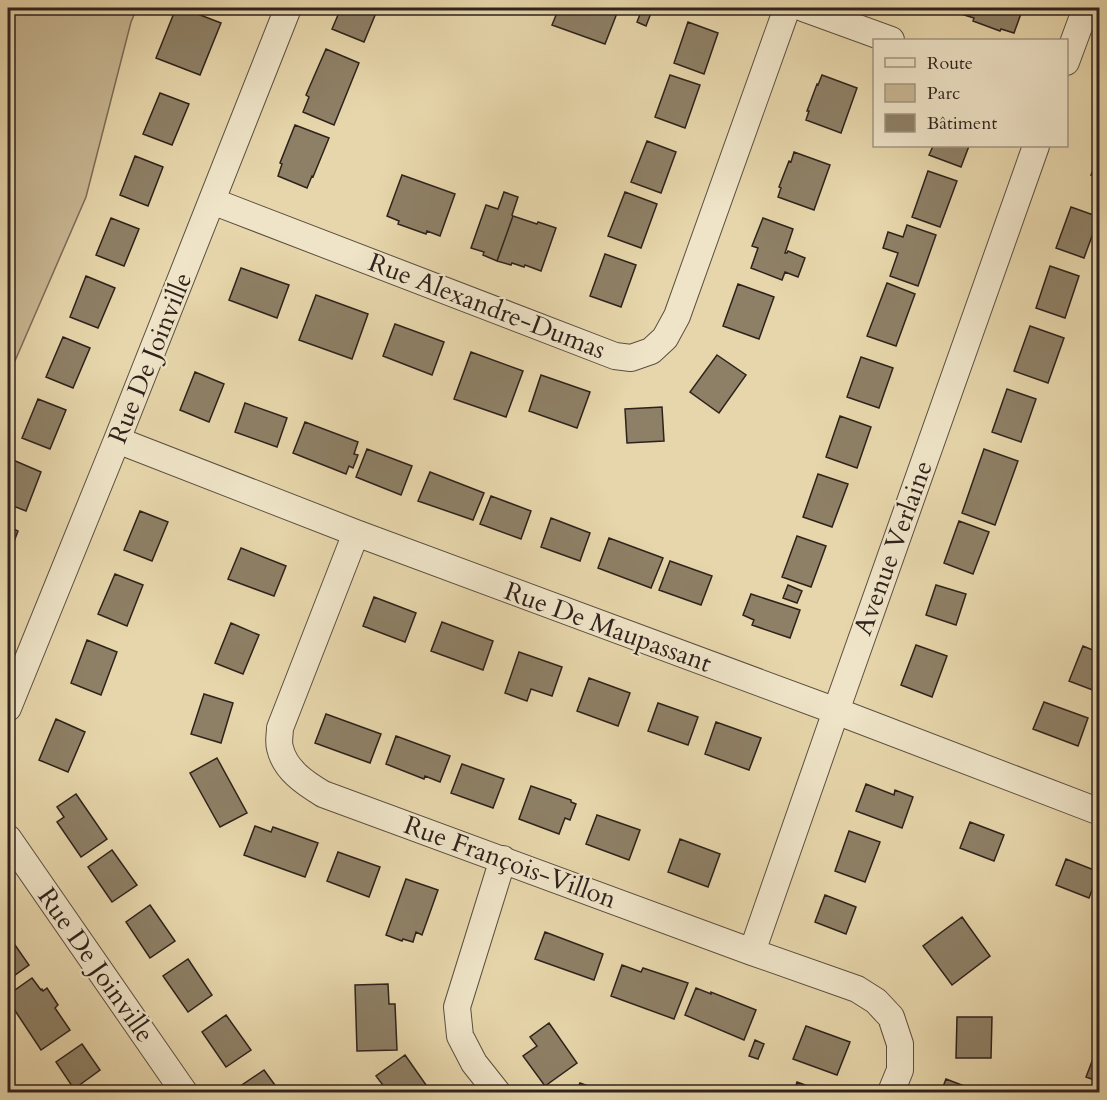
<svg xmlns="http://www.w3.org/2000/svg" width="1107" height="1100" font-family="Cardo,serif">
<rect width="100%" height="100%" fill="#e7d6ab"/>
<filter id="stains"><feTurbulence type="fractalNoise" baseFrequency=".00333" numOctaves="4"/><feColorMatrix values="0 0 0 0 .2 0 0 0 0 .09 0 0 0 0 .02 0 0 0 .5 -.17"/></filter>
<radialGradient id="worn" r=".72"><stop offset=".6" stop-color="#630" stop-opacity="0"/><stop offset="1" stop-color="#630" stop-opacity=".3"/></radialGradient>
<path fill="#c8b793" stroke="#7b6c58" stroke-width="1.5" d="M 8,8 L 137,8 L 131,22 L 86,197 L 8,377 Z"/>
<path fill="#8e8066" stroke="#2e221c" stroke-width="1.5" d="M 176,8 L 182,8 L 221,23 L 200,75 L 156,58 Z
M 341,8 L 378,8 L 364,42 L 332,29 Z
M 559,8 L 619,8 L 605,44 L 552,25 Z
M 963,8 L 1023,8 L 1014,33 L 1001,29 L 1000,31 L 973,21 L 974,18 L 961,14 Z
M 642,9 L 651,13 L 646,26 L 637,22 Z
M 688,22 L 718,33 L 704,74 L 674,63 Z
M 326,49 L 359,63 L 334,125 L 303,112 L 309,97 L 306,95 Z
M 670,75 L 700,85 L 685,128 L 655,117 Z
M 822,75 L 857,88 L 841,133 L 806,120 L 809,111 L 807,111 L 817,84 L 818,85 Z
M 160,93 L 189,104 L 172,145 L 143,134 Z
M 295,125 L 329,138 L 313,177 L 312,176 L 307,188 L 278,176 L 282,164 L 280,163 Z
M 647,141 L 676,152 L 661,193 L 631,182 Z
M 933,146 L 969,146 L 961,167 L 929,155 Z
M 794,152 L 830,165 L 814,210 L 778,197 L 781,188 L 779,187 L 789,161 L 791,162 Z
M 1100,153 L 1100,178 L 1091,175 Z
M 135,156 L 163,167 L 148,206 L 120,195 Z
M 928,171 L 957,181 L 940,227 L 912,217 Z
M 402,175 L 455,194 L 440,236 L 427,231 L 426,234 L 398,224 L 399,221 L 387,216 Z
M 504,192 L 518,197 L 512,215 L 513,216 L 497,261 L 483,255 L 484,252 L 471,248 L 486,205 L 498,209 Z
M 625,192 L 657,204 L 641,248 L 608,236 Z
M 1071,207 L 1099,217 L 1084,258 L 1056,248 Z
M 513,216 L 537,224 L 538,222 L 556,228 L 541,271 L 525,265 L 524,267 L 512,263 L 511,265 L 497,261 Z
M 111,218 L 139,229 L 124,266 L 96,255 Z
M 763,218 L 793,229 L 785,253 L 787,253 L 788,251 L 805,258 L 798,277 L 785,272 L 782,280 L 751,268 L 758,248 L 752,246 Z
M 907,225 L 936,235 L 918,286 L 890,276 L 898,253 L 883,248 L 888,232 L 903,237 Z
M 605,254 L 636,265 L 621,307 L 590,296 Z
M 1050,266 L 1079,276 L 1065,318 L 1036,308 Z
M 241,268 L 289,285 L 277,318 L 229,300 Z
M 86,276 L 115,288 L 98,328 L 70,317 Z
M 887,283 L 915,294 L 896,346 L 867,336 Z
M 738,284 L 774,297 L 759,339 L 723,326 Z
M 316,295 L 368,314 L 352,359 L 299,340 Z
M 395,324 L 444,342 L 432,375 L 383,356 Z
M 1030,326 L 1064,338 L 1048,383 L 1014,371 Z
M 63,337 L 90,348 L 73,388 L 46,377 Z
M 471,352 L 523,371 L 506,417 L 454,399 Z
M 717,355 L 746,375 L 719,413 L 690,392 Z
M 861,357 L 893,368 L 879,408 L 847,397 Z
M 195,372 L 224,384 L 209,422 L 180,410 Z
M 541,375 L 590,392 L 577,428 L 529,411 Z
M 1007,389 L 1036,399 L 1021,442 L 992,432 Z
M 38,399 L 66,410 L 50,449 L 22,438 Z
M 245,403 L 287,418 L 277,447 L 235,432 Z
M 662,407 L 664,441 L 627,443 L 625,409 Z
M 840,416 L 871,427 L 857,468 L 826,457 Z
M 305,422 L 358,442 L 354,454 L 358,455 L 353,468 L 349,466 L 346,474 L 293,453 Z
M 367,449 L 412,466 L 401,495 L 356,477 Z
M 984,449 L 1018,461 L 995,525 L 962,513 Z
M 13,460 L 41,472 L 26,511 L 8,504 L 8,474 Z
M 430,472 L 484,493 L 473,520 L 418,501 Z
M 818,474 L 848,484 L 832,527 L 803,517 Z
M 491,496 L 531,511 L 521,539 L 480,524 Z
M 140,511 L 168,522 L 152,561 L 124,550 Z
M 551,518 L 590,533 L 580,561 L 541,547 Z
M 959,521 L 989,532 L 973,574 L 944,563 Z
M 8,526 L 18,531 L 8,557 Z
M 797,536 L 826,546 L 811,587 L 782,577 Z
M 609,538 L 663,558 L 651,588 L 598,568 Z
M 241,548 L 286,566 L 274,596 L 228,579 Z
M 670,561 L 712,576 L 701,605 L 659,590 Z
M 115,574 L 143,585 L 127,626 L 98,614 Z
M 788,585 L 802,591 L 797,603 L 783,598 Z
M 936,585 L 966,594 L 956,625 L 926,615 Z
M 751,594 L 800,610 L 790,638 L 752,625 L 754,620 L 743,615 Z
M 374,597 L 416,613 L 405,642 L 363,626 Z
M 442,622 L 493,641 L 483,670 L 431,651 Z
M 231,623 L 259,635 L 243,674 L 215,663 Z
M 87,640 L 117,652 L 101,695 L 71,683 Z
M 916,645 L 947,656 L 932,697 L 901,685 Z
M 1083,646 L 1100,653 L 1100,688 L 1098,692 L 1069,681 Z
M 519,652 L 562,667 L 552,696 L 531,689 L 527,701 L 505,693 Z
M 589,678 L 630,693 L 618,726 L 577,711 Z
M 204,694 L 233,703 L 221,743 L 191,734 Z
M 1044,702 L 1088,718 L 1078,746 L 1033,729 Z
M 658,703 L 698,717 L 688,745 L 648,731 Z
M 326,714 L 381,734 L 370,763 L 315,743 Z
M 56,719 L 85,732 L 68,772 L 39,760 Z
M 716,722 L 761,738 L 749,770 L 705,754 Z
M 396,736 L 450,756 L 440,782 L 425,776 L 424,779 L 386,764 Z
M 217,758 L 247,813 L 220,827 L 190,773 Z
M 462,764 L 504,779 L 493,808 L 451,793 Z
M 866,784 L 894,795 L 895,790 L 913,797 L 902,828 L 856,811 Z
M 531,786 L 571,800 L 571,802 L 576,804 L 570,820 L 565,818 L 559,834 L 519,819 Z
M 76,794 L 107,839 L 81,857 L 57,822 L 64,817 L 57,807 Z
M 597,815 L 640,830 L 629,860 L 586,844 Z
M 970,822 L 1004,835 L 994,861 L 960,848 Z
M 255,826 L 271,832 L 273,827 L 318,843 L 305,877 L 244,855 Z
M 849,831 L 880,842 L 865,882 L 835,871 Z
M 680,839 L 720,854 L 708,887 L 668,872 Z
M 112,850 L 137,885 L 112,902 L 88,867 Z
M 338,852 L 380,867 L 369,897 L 327,881 Z
M 1066,859 L 1099,872 L 1089,898 L 1056,885 Z
M 406,879 L 438,890 L 422,935 L 416,932 L 413,942 L 403,939 L 402,941 L 386,935 Z
M 825,895 L 856,907 L 846,934 L 815,922 Z
M 150,905 L 175,941 L 150,958 L 126,922 Z
M 962,917 L 990,956 L 952,985 L 923,946 Z
M 545,932 L 603,954 L 594,980 L 535,959 Z
M 8,935 L 29,965 L 8,980 Z
M 188,959 L 212,995 L 188,1012 L 163,976 Z
M 622,965 L 641,972 L 643,968 L 688,983 L 674,1019 L 611,996 Z
M 32,978 L 41,990 L 42,989 L 43,991 L 47,988 L 58,1005 L 55,1008 L 70,1030 L 41,1050 L 8,1000 L 8,995 Z
M 388,984 L 389,1004 L 395,1004 L 397,1050 L 357,1051 L 355,985 Z
M 696,988 L 711,994 L 711,992 L 756,1010 L 744,1040 L 685,1015 Z
M 226,1015 L 251,1050 L 226,1067 L 202,1032 Z
M 957,1017 L 992,1017 L 991,1058 L 956,1058 Z
M 549,1023 L 577,1063 L 545,1086 L 523,1056 L 537,1046 L 530,1037 Z
M 806,1026 L 850,1042 L 837,1075 L 793,1059 Z
M 755,1040 L 764,1044 L 758,1059 L 749,1056 Z
M 82,1044 L 100,1070 L 74,1089 L 56,1062 Z
M 1096,1051 L 1100,1052 L 1100,1082 L 1086,1077 Z
M 405,1055 L 431,1092 L 388,1092 L 376,1076 Z
M 264,1070 L 280,1092 L 243,1092 L 239,1087 Z
M 946,1079 L 980,1092 L 941,1092 Z
M 797,1082 L 824,1092 L 794,1092 Z
M 580,1083 L 604,1092 L 576,1092 Z"/>
<g fill="none" stroke-linecap="round" stroke-linejoin="round">
<g stroke="#5c4f40" stroke-width="28">
<path id="minor" d="M 803,8 L 891,40
M 1066,62 L 1086,8
M 212,201 L 615,356 L 631,358 L 651,351 L 665,338 L 677,316 L 787,8
M 117,440 L 356,533 L 836,711 L 1100,812
M 356,533 L 280,728 C 280,734 278,742 280,748 C 285,770 305,783 323,794 L 752,952 L 857,989 L 876,1001 L 891,1017 L 900,1044 L 900,1070 L 891,1092
M 8,708 L 117,440 L 288,8
M 8,838 L 184,1092
M 752,952 L 836,711 L 1036,146
M 497,1092 L 474,1063 L 460,1036 L 457,1007 L 503,859"/>
</g>
<use href="#minor" stroke="#efe4c8" stroke-width="26"/>
</g>
<g text-anchor="middle" dominant-baseline="central" stroke-width="4.5" stroke-linejoin="round" paint-order="stroke">
<g font-size="26" fill="#2e221c" stroke="#efe4c8">
<text transform="translate(487 306) rotate(21)">Rue Alexandre-Dumas</text>
<text transform="translate(150 358) rotate(-68)">Rue De Joinville</text>
<text transform="translate(893 548) rotate(-70)">Avenue Verlaine</text>
<text transform="translate(608 627) rotate(20)">Rue De Maupassant</text>
<text transform="translate(510 862) rotate(20)">Rue François-Villon</text>
<text transform="translate(96 965) rotate(55)">Rue De Joinville</text>
</g>
</g>
<rect width="1107" height="1100" fill="none" stroke="#e7d6ab" stroke-width="30"/>
<rect x="9" y="9" width="1089" height="1082" fill="none" stroke="#2e221c" stroke-width="3"/>
<rect x="15" y="15" width="1077" height="1070" fill="none" stroke="#2e221c" stroke-width="1.5"/>
<rect x="873" y="39" width="195" height="108" fill="#efe4c8" stroke="#a29683" stroke-width="1.5"/>
<rect x="885" y="58" width="30" height="9" fill="#efe4c8" stroke="#a29683" stroke-width="1.5"/>
<text x="927" y="69" font-size="18" fill="#2e221c">Route</text>
<rect x="885" y="84" width="30" height="18" fill="#c8b793" stroke="#a29683" stroke-width="1.5"/>
<text x="927" y="99" font-size="18" fill="#2e221c">Parc</text>
<rect x="885" y="114" width="30" height="18" fill="#8e8066" stroke="#a29683" stroke-width="1.5"/>
<text x="927" y="129" font-size="18" fill="#2e221c">Bâtiment</text>
<rect width="100%" height="100%" filter="url(#stains)"/>
<rect width="100%" height="100%" fill="url(#worn)"/>
</svg>
